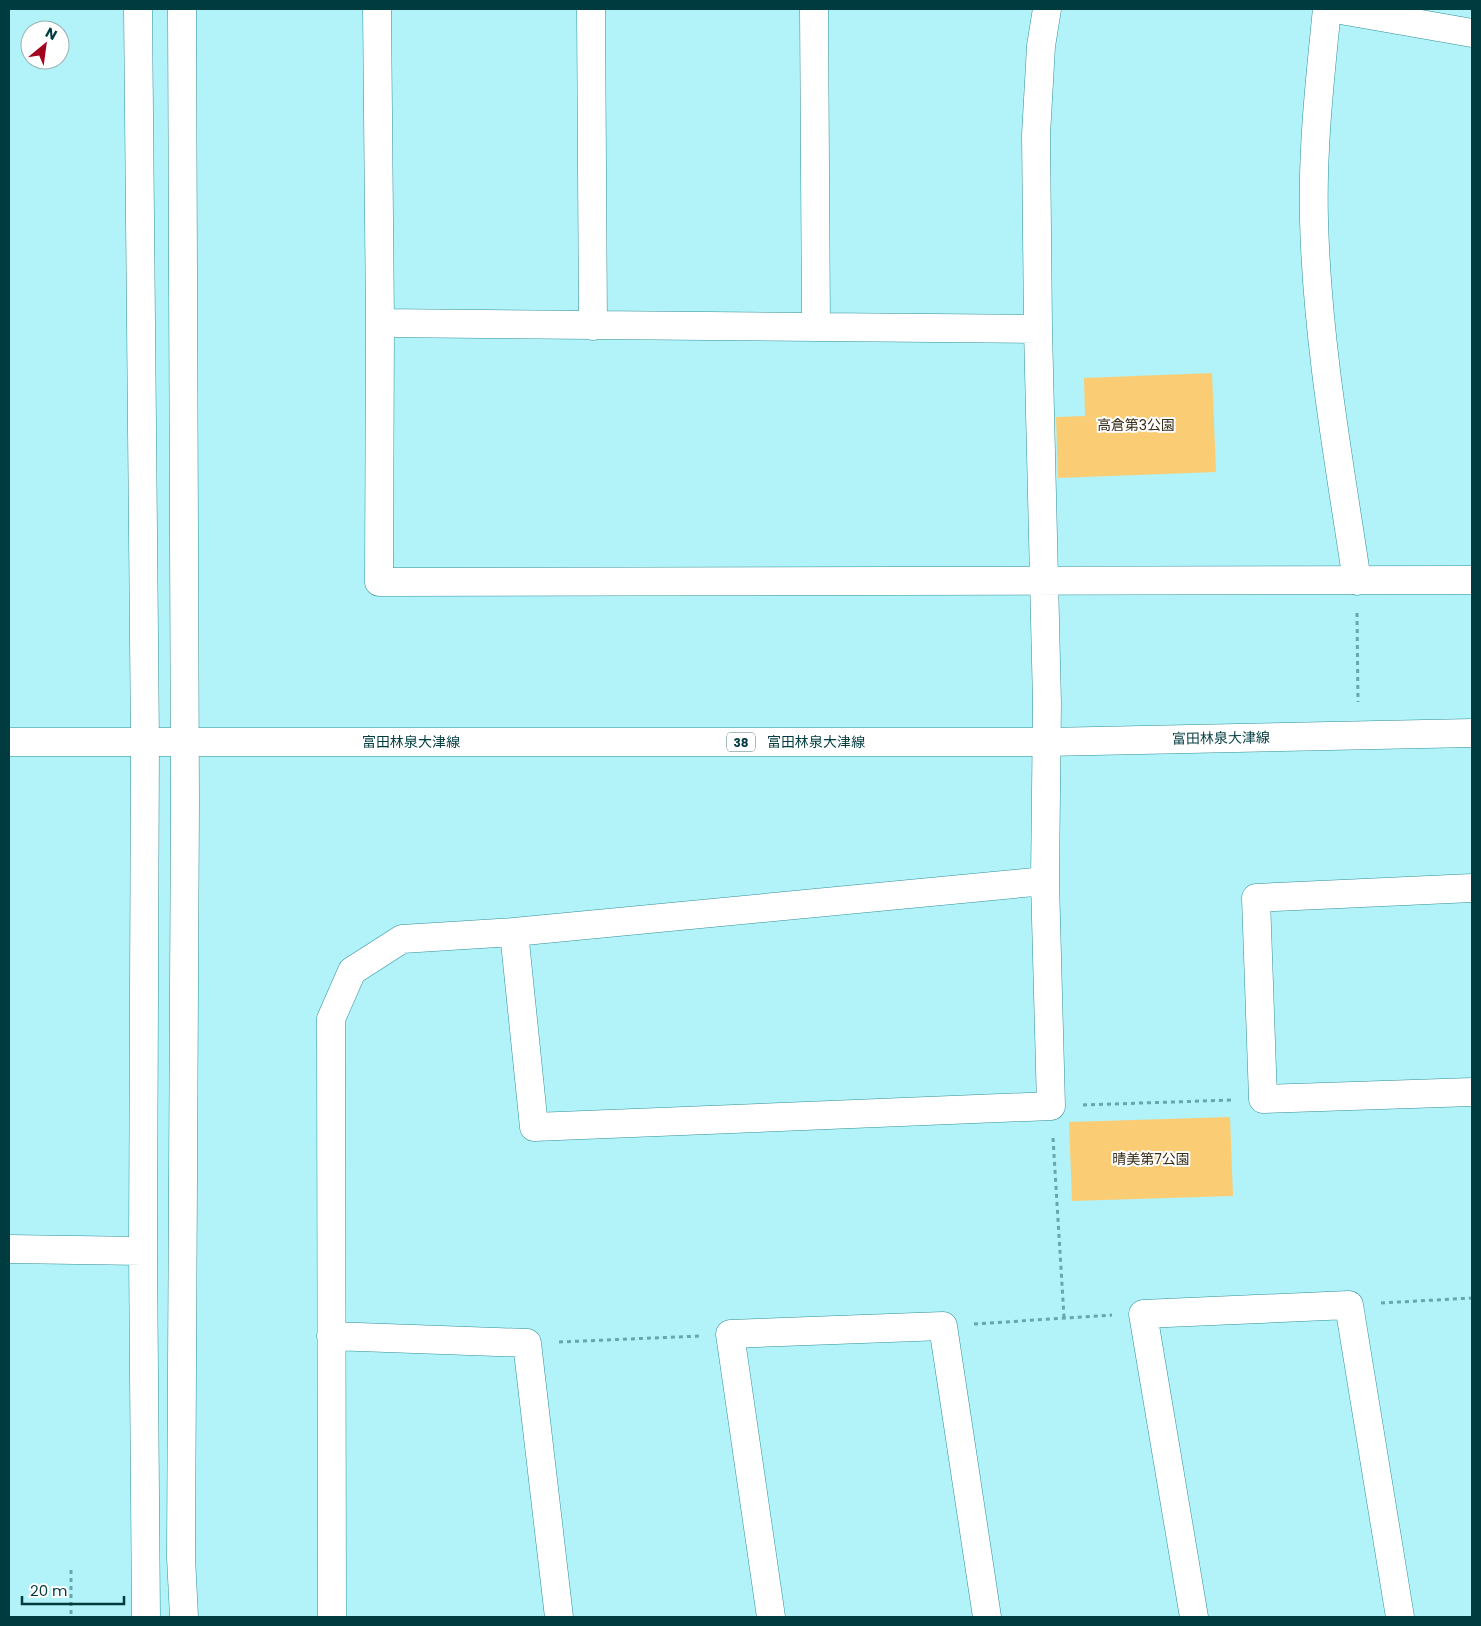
<svg xmlns="http://www.w3.org/2000/svg" width="1481" height="1626" font-family="Poppins,'Noto Sans JP',sans-serif">
<rect width="100%" height="100%" fill="#b2f3f9"/>
<path fill="#facd75" d="M 1212,373 L 1216,472 L 1058,478 L 1056,417 L 1085,416 L 1084,378 Z
M 1230,1117 L 1233,1196 L 1072,1201 L 1069,1122 Z"/>
<g fill="none" stroke-linecap="round" stroke-linejoin="round">
<g stroke="#319098" stroke-width="29">
<path id="minor" d="M 138,9 L 145,742 L 143,1251 L 146,1617
M 182,9 L 185,802 L 181,1557 L 184,1617
M 377,9 L 380,323 L 379,582 L 1472,580
M 591,9 L 593,326
M 814,9 L 816,326
M 1327,9 C 1320,78 1312,150 1314,220 C 1317,341 1339,461 1357,581
M 1335,9 L 1472,33
M 380,323 L 1038,329
M 1472,888 L 1256,898 L 1263,1099 L 1472,1092
M 514,932 L 534,1127 L 1051,1106 L 1045,881 L 1047,703 L 1038,329 L 1036,135 L 1041,46 L 1047,9
M 9,1249 L 143,1251
M 331,1336 L 527,1343 L 559,1617
M 332,1617 L 331,1019 L 352,971 L 402,939 L 514,932 L 1045,881
M 771,1617 L 730,1334 L 943,1326 L 987,1617
M 1194,1617 L 1143,1314 L 1349,1305 L 1400,1617"/>
</g>
<g stroke="#319098" stroke-width="29">
<path id="major" d="M 9,742 L 1047,742 L 1472,733"/>
</g>
<path stroke="#67a6ab" stroke-width="3" stroke-dasharray="4 4" stroke-linecap="butt" d="M 1357,613 L 1358,702
M 1083,1105 L 1232,1100
M 1053,1138 L 1064,1317
M 1381,1303 L 1472,1298
M 974,1324 L 1112,1315
M 559,1342 L 700,1336
M 71,1570 L 71,1617"/>
<use href="#minor" stroke="#fff" stroke-width="28"/>
<use href="#major" stroke="#fff" stroke-width="28"/>
</g>
<g text-anchor="middle" dominant-baseline="central" stroke-width="4" stroke-linejoin="round" paint-order="stroke">
<rect fill="#fff" stroke="#4c7679" stroke-width="1" x="727" y="732.5" width="28" height="19" rx="4"/>
<g font-size="12" font-weight="bold" fill="#003b3f">
<text x="741" y="742">38</text>
</g>
<g font-size="14" fill="#372c17" stroke="#fff">
<text x="1136" y="425">高倉第3公園</text>
<text x="1151" y="1159">晴美第7公園</text>
</g>
<g font-size="14" fill="#003b3f" stroke="#fff">
<text transform="translate(1221 738) rotate(-1)">富田林泉大津線</text>
<text x="411" y="742">富田林泉大津線</text>
<text x="816" y="742">富田林泉大津線</text>
</g>
</g>
<rect width="1481" height="1626" fill="none" stroke="#003b3f" stroke-width="20"/>
<g transform="translate(45 45) rotate(29)"><circle r="24" fill="#ffffff" stroke="#99b1b2"/>
<path d="M0-4L9 19L0 12L-9 19Z" fill="#a20420"/>
<text y="-8" font-size="14" font-weight="bold" text-anchor="middle" fill="#003b3f">N</text>
</g>
<path d="M22 1596v8h102v-8" fill="none" stroke="#003b3f" stroke-width="2.5"/>
<text x="30" y="1596" font-size="15" fill="#003b3f" stroke="#ffffff" stroke-width="4" paint-order="stroke">20 m</text>
</svg>
